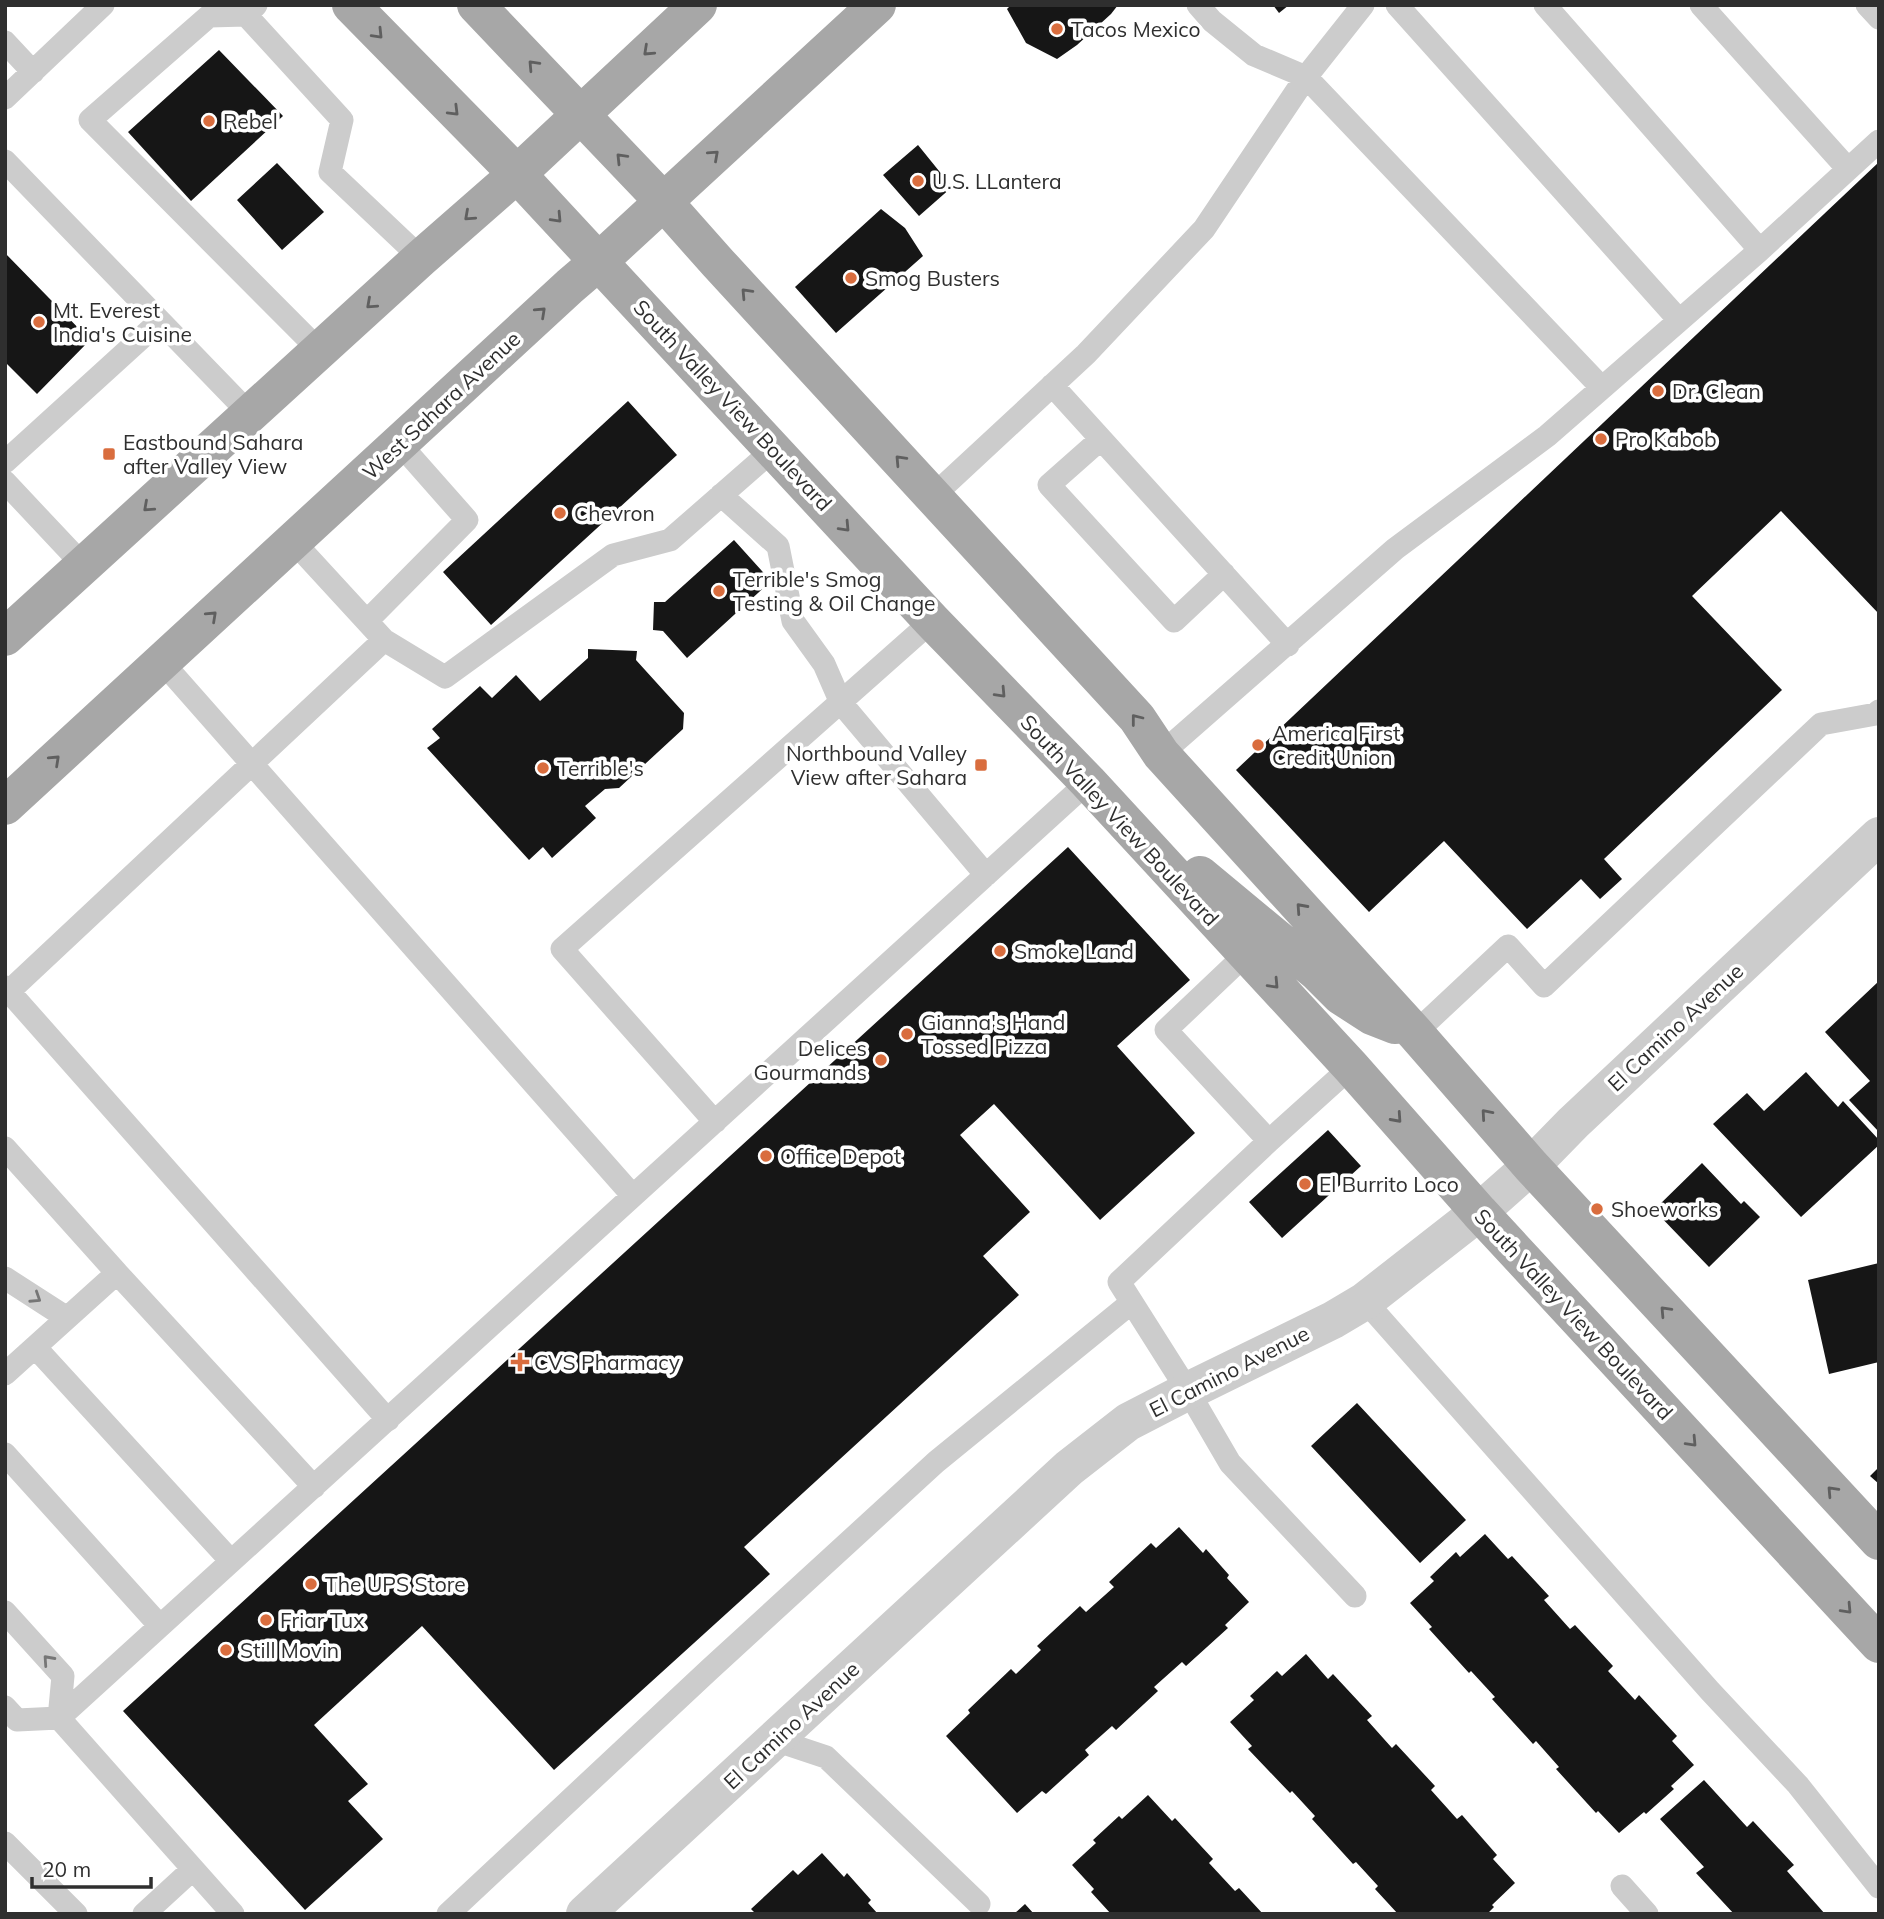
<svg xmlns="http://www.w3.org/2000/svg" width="1884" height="1919" font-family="Mulish,sans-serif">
<rect width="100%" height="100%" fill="#fff"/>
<path fill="#161616" d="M 1011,5 L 1118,5 L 1111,14 L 1077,45 L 1057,59 L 1026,43 L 1007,9 Z
M 1273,5 L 1289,5 L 1279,13 Z
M 219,50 L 283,116 L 191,201 L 128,132 Z
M 918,145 L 952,187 L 919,216 L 883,175 Z
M 1879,162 L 1879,614 L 1781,511 L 1692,596 L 1782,690 L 1604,859 L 1622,879 L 1600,899 L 1581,879 L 1527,929 L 1444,841 L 1369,912 L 1236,770 Z
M 277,163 L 324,212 L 282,250 L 237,200 Z
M 881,209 L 905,228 L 923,256 L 836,333 L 795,287 Z
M 5,253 L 90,340 L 37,394 L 5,362 Z
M 628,401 L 677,455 L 491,625 L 443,572 Z
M 734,540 L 771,581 L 687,658 L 663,631 L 653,630 L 654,602 L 665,602 Z
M 588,649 L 637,651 L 636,660 L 684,713 L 683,729 L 619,788 L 605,789 L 585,806 L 596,818 L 552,858 L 543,847 L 529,860 L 427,748 L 440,738 L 432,729 L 480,686 L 492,698 L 516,675 L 540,701 L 588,658 Z
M 1068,847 L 1190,980 L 1117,1046 L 1195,1133 L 1100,1220 L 994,1104 L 960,1135 L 1030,1212 L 983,1256 L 1019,1295 L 744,1547 L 770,1574 L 554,1770 L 422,1626 L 314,1725 L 368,1784 L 348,1801 L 383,1839 L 305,1910 L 123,1711 Z
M 1879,981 L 1879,1132 L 1849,1100 L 1870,1081 L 1825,1032 Z
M 1806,1072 L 1838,1107 L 1843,1101 L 1879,1140 L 1879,1145 L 1801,1217 L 1713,1124 L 1747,1093 L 1764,1111 Z
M 1328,1130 L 1361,1166 L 1282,1238 L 1249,1202 Z
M 1702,1163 L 1741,1204 L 1744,1201 L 1760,1217 L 1709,1267 L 1654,1210 Z
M 1879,1263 L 1879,1362 L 1829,1374 L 1808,1280 Z
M 1357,1403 L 1466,1520 L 1420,1563 L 1311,1446 Z
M 1879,1467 L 1879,1484 L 1870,1476 Z
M 1179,1527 L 1203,1553 L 1206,1549 L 1229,1575 L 1227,1578 L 1249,1602 L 1225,1625 L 1228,1628 L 1186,1666 L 1182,1662 L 1154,1687 L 1158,1691 L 1116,1730 L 1112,1726 L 1085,1750 L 1089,1755 L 1046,1794 L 1042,1791 L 1017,1813 L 946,1736 L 970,1713 L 968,1710 L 1011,1669 L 1016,1674 L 1041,1650 L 1037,1646 L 1080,1606 L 1086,1612 L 1114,1587 L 1109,1582 L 1151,1543 L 1156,1548 Z
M 1485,1534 L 1508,1559 L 1512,1556 L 1549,1596 L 1544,1600 L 1570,1629 L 1575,1625 L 1613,1666 L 1608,1671 L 1635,1700 L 1639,1695 L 1677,1736 L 1672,1741 L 1694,1765 L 1671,1786 L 1674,1789 L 1646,1814 L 1644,1812 L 1619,1833 L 1598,1811 L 1596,1813 L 1556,1769 L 1559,1767 L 1536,1741 L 1533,1744 L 1492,1699 L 1495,1697 L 1471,1671 L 1469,1673 L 1429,1629 L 1432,1627 L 1410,1603 L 1434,1581 L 1430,1577 L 1456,1552 L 1460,1557 Z
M 1306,1654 L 1328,1679 L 1333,1674 L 1372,1716 L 1367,1720 L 1392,1748 L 1396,1744 L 1435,1786 L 1431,1790 L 1457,1819 L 1462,1815 L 1497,1855 L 1493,1859 L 1515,1883 L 1492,1905 L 1494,1907 L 1487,1914 L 1398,1914 L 1375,1889 L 1378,1886 L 1356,1862 L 1353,1864 L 1312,1819 L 1315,1816 L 1292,1791 L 1290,1793 L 1248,1749 L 1252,1746 L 1230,1722 L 1254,1700 L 1250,1696 L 1277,1671 L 1282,1676 Z
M 1704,1780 L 1747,1827 L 1753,1821 L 1794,1865 L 1787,1871 L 1825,1914 L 1745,1914 L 1743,1912 L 1741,1914 L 1734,1914 L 1696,1873 L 1704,1867 L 1660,1819 Z
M 1148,1795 L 1172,1821 L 1175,1818 L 1213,1859 L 1209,1863 L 1235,1891 L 1239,1888 L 1263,1914 L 1111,1914 L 1091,1892 L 1094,1889 L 1072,1865 L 1096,1843 L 1093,1840 L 1119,1816 L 1122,1819 Z
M 822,1853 L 844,1877 L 847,1873 L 871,1900 L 868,1903 L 878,1914 L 756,1914 L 751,1909 L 793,1870 L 798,1875 Z
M 1025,1904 L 1034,1914 L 1014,1914 Z"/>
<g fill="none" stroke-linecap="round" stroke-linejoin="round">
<path stroke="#ccc" stroke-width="23" d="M 256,5 L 246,15 L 209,16 L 90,120 L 320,351
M 1198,5 L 1212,21 L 1254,55 L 1306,77 L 1602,388
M 1397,5 L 1679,320
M 1545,5 L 1760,250
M 1701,5 L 1848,169
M 1867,5 L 1879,18
M 246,15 L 342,120 L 330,172 L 421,258
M 5,42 L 33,72
M 5,98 L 103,5
M 5,161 L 250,414
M 1052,385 L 1288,645
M 1101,439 L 1049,485 L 1174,621 L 1224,574
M 5,462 L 160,321
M 5,482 L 84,566
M 721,495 L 778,546 L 793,621 L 824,664 L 841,703 L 986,875
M 933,496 L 1086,354 L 1204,229 L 1306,77 L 1363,5
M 293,541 L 384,640 L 445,677 L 613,555 L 670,540 L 774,449
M 367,621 L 467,520 L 399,443
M 162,662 L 633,1196
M 1161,754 L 1395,549 L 1547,436 L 1760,250 L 1879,141
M 1246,954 L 1166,1030 L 1269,1141
M 5,987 L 388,1420
M 5,995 L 384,640
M 1415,1033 L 1508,946 L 1544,986 L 1821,724 L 1876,714 L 1879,711
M 1351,1067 L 1269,1141 L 1119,1282 L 1188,1391 L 1230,1463 L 1355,1596
M 715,1122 L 562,949 L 932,621
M 5,1148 L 117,1273 L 5,1374
M 117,1273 L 314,1487
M 5,1278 L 67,1318
M 1365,1301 L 1710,1691 L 1798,1785 L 1879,1887
M 35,1347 L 231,1561
M 5,1454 L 160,1626
M 5,1612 L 63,1676 L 59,1718 L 233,1914
M 5,1707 L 17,1720 L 59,1718 L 1088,782
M 775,1740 L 826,1757 L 979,1904
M 5,1843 L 76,1914
M 1622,1886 L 1647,1914
M 144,1914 L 193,1869
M 448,1914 L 709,1670 L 936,1462 L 1131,1303"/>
<path stroke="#ccc" stroke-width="38" d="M 585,1914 L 1069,1468 L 1128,1422 L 1188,1391 L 1333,1320 L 1365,1301 L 1479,1212 L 1531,1166 L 1573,1123 L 1879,836"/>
<path stroke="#a7a7a7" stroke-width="38" d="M 351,5 L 517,174 L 932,621 L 1088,782 L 1351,1067 L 1479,1212 L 1879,1644
M 476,5 L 663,201 L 718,263 L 1137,718 L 1161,754 L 1415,1033 L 1531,1166 L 1879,1541
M 5,637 L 421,258 L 517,174 L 698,5
M 5,806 L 570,286 L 598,262 L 877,5
M 1200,875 L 1317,972 L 1341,996 L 1372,1016 L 1395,1025"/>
</g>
<defs><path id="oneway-chevron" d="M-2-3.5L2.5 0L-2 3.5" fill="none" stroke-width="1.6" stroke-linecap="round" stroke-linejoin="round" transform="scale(1.75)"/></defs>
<g stroke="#5f5f5f">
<use href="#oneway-chevron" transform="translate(378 34) rotate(46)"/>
<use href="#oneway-chevron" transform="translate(648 51) rotate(137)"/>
<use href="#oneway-chevron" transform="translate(533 65) rotate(-133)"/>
<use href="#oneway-chevron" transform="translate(454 111) rotate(45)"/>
<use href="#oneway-chevron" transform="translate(714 155) rotate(-42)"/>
<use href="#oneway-chevron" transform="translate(621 158) rotate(-134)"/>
<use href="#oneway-chevron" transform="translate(469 216) rotate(138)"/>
<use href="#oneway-chevron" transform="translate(557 218) rotate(47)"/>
<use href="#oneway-chevron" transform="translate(746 293) rotate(-133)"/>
<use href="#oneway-chevron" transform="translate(371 304) rotate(138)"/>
<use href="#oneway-chevron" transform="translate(541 312) rotate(-43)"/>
<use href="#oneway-chevron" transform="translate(900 460) rotate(-133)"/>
<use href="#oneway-chevron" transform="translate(148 507) rotate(138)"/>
<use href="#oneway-chevron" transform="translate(845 527) rotate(47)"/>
<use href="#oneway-chevron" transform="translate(212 616) rotate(-43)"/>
<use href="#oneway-chevron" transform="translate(1001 693) rotate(47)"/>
<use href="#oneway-chevron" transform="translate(1136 719) rotate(-128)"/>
<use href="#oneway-chevron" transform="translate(55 760) rotate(-43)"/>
<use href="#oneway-chevron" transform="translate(1301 908) rotate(-132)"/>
<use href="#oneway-chevron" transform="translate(1274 984) rotate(47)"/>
<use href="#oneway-chevron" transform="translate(1486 1114) rotate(-131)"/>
<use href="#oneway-chevron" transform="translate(1397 1118) rotate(48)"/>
<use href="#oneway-chevron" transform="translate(1665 1311) rotate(-133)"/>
<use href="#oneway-chevron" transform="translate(1692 1442) rotate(47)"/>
<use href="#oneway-chevron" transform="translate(1832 1491) rotate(-133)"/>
<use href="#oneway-chevron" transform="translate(1847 1609) rotate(47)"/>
</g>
<g stroke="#767676">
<use href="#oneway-chevron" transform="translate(36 1298) rotate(33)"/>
<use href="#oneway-chevron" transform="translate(48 1660) rotate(-132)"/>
</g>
<g fill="#d96d3e" stroke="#fff" stroke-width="2.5">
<circle cx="1057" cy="29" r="7"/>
<circle cx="209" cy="121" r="7"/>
<circle cx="918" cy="181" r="7"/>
<circle cx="851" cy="278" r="7"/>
<circle cx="39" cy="322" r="7"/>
<circle cx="1658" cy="391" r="7"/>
<circle cx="1601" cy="439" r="7"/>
<rect x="102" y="447" width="14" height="14" rx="3.5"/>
<circle cx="560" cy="513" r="7"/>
<circle cx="719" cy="591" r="7"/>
<circle cx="1258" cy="745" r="7"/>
<rect x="974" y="758" width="14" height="14" rx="3.5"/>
<circle cx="543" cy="768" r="7"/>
<circle cx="1000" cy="951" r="7"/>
<circle cx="907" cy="1034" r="7"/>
<circle cx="881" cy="1060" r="7"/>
<circle cx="766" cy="1156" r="7"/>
<circle cx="1305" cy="1184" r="7"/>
<circle cx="1597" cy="1209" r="7"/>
<path d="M516.5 1351.5h7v7h7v7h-7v7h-7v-7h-7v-7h7z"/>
<circle cx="311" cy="1584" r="7"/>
<circle cx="266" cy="1620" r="7"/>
<circle cx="226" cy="1650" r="7"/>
</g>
<g text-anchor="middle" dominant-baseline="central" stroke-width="7" stroke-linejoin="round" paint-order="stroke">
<g font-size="21" fill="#2f2f2f" stroke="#fff" text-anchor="start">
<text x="1071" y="29">Tacos Mexico</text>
<text x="223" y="121">Rebel</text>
<text x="932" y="181">U.S. LLantera</text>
<text x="865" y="278">Smog Busters</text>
<text x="53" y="310">Mt. Everest<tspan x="53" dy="24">India's Cuisine</tspan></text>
<text x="1672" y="391">Dr. Clean</text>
<text x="1615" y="439">Pro Kabob</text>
<text x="123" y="442">Eastbound Sahara<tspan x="123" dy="24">after Valley View</tspan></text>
<text x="574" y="513">Chevron</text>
<text x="733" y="579">Terrible's Smog<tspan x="733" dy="24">Testing &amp; Oil Change</tspan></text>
<text x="1272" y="733">America First<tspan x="1272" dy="24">Credit Union</tspan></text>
<text x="967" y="753" text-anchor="end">Northbound Valley<tspan x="967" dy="24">View after Sahara</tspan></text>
<text x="557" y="768">Terrible's</text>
<text x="1014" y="951">Smoke Land</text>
<text x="921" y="1022">Gianna's Hand<tspan x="921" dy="24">Tossed Pizza</tspan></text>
<text x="867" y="1048" text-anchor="end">Delices<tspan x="867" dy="24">Gourmands</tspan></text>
<text x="780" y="1156">Office Depot</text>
<text x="1319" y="1184">El Burrito Loco</text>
<text x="1611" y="1209">Shoeworks</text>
<text x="534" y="1362">CVS Pharmacy</text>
<text x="325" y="1584">The UPS Store</text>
<text x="280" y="1620">Friar Tux</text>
<text x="240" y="1650">Still Movin</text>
</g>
<g font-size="21" fill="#2f2f2f" stroke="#fff">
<text transform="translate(441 405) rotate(-43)">West Sahara Avenue</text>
<text transform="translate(733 405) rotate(47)">South Valley View Boulevard</text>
<text transform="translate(1120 820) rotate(47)">South Valley View Boulevard</text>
<text transform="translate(1675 1027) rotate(-43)">El Camino Avenue</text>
<text transform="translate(1574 1314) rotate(47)">South Valley View Boulevard</text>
<text transform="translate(1229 1371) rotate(-27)">El Camino Avenue</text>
<text transform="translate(791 1725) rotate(-43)">El Camino Avenue</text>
</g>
</g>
<rect width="1884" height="1919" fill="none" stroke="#2f2f2f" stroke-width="14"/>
<path d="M32 1877v10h119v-10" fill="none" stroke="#2f2f2f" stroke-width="3.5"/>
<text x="42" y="1877" font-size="21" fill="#2f2f2f" stroke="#ffffff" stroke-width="5" paint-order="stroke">20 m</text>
</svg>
